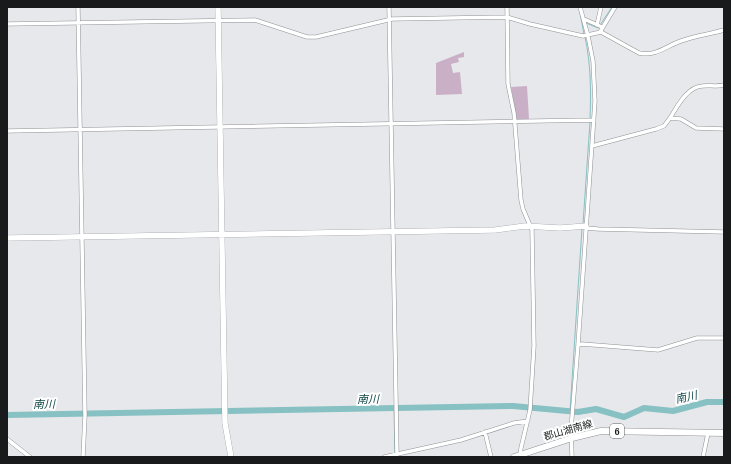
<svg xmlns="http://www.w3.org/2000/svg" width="731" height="464" font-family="Lora,'Noto Sans JP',serif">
<rect width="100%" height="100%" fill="#e6e8eb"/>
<path fill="#cab0c7" d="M 464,52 L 464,57 L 458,58 L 459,62 L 451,64 L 453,73 L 460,72 L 462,94 L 436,95 L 436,63 Z
M 527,86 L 529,119 L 517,120 L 511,87 Z"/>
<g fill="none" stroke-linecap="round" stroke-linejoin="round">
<path stroke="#88c1c3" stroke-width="1" d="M 580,13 L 584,34
M 586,23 L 598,28
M 600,25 L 612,7
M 585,37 C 591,64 591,91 590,119
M 583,224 L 590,122
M 394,409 L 395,453
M 570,411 L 582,228"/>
<path stroke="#88c1c3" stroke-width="6" d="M 7,415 L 513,406 L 578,412 L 596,409 L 624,417 L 644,408 L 673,411 L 707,402 L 724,402"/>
<g stroke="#909295" stroke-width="4.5">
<path id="street" d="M 78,7 L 85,416 L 83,457
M 389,7 L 397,455
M 507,7 L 508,84 L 514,113 L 521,200 L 523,209 L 532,230 L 534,346 L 530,410 L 521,448 L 520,455
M 584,19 L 602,27
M 7,24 L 255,20 L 307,37 L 316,37 L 392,19 L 507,17 L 530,24 L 583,36 L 601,32 L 639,53 C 656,57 666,46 681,41 C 695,36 710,34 724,30
M 597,25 L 601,7
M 600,32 L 615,7
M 670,118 C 677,107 687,87 702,86 C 710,85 716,87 724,85
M 7,131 L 594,120
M 592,146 L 656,129 L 664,126 L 670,118 L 681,119 L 696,128 L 724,129
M 586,228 L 598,229 L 724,232
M 578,345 L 582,344 L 658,350 L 697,338 L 724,338
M 485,432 L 491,457
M 7,439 L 30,457
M 384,457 L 461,440 L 514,423 L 528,421
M 572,457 L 571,429 L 578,345 L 595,101 L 593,61 L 588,36 L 580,7
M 703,457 L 708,433"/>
</g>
<g stroke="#909295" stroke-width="6">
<path id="secondary" d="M 218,7 L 225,423 L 231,457
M 7,238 L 495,230 L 525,226 L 560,228 L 586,226"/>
</g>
<g stroke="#909295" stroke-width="7">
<path id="primary" d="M 514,457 L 572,438 L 601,431 L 724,433"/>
</g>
<use href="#street" stroke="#fff" stroke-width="3.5"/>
<use href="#secondary" stroke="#fff" stroke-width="5.5"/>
<use href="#primary" stroke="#fff" stroke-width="6"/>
</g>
<g text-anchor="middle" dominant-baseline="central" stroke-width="4" stroke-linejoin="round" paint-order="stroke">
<rect fill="#fff" stroke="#5e5f5f" stroke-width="1" x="610" y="424" width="14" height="14" rx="3"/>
<g font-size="9" font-weight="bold" fill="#191a1b">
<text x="617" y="431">6</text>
</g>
<g font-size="10" fill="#191a1b" stroke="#fff">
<text transform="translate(568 430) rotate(-16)">郡山湖南線</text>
</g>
<g font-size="11" font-style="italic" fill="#0e4445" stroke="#fff">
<text transform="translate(686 397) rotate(-13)">南川</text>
<text transform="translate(368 399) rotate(-1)">南川</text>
<text transform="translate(44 404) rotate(-1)">南川</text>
</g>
</g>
<rect width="731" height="464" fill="none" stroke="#191a1b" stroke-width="16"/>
</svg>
